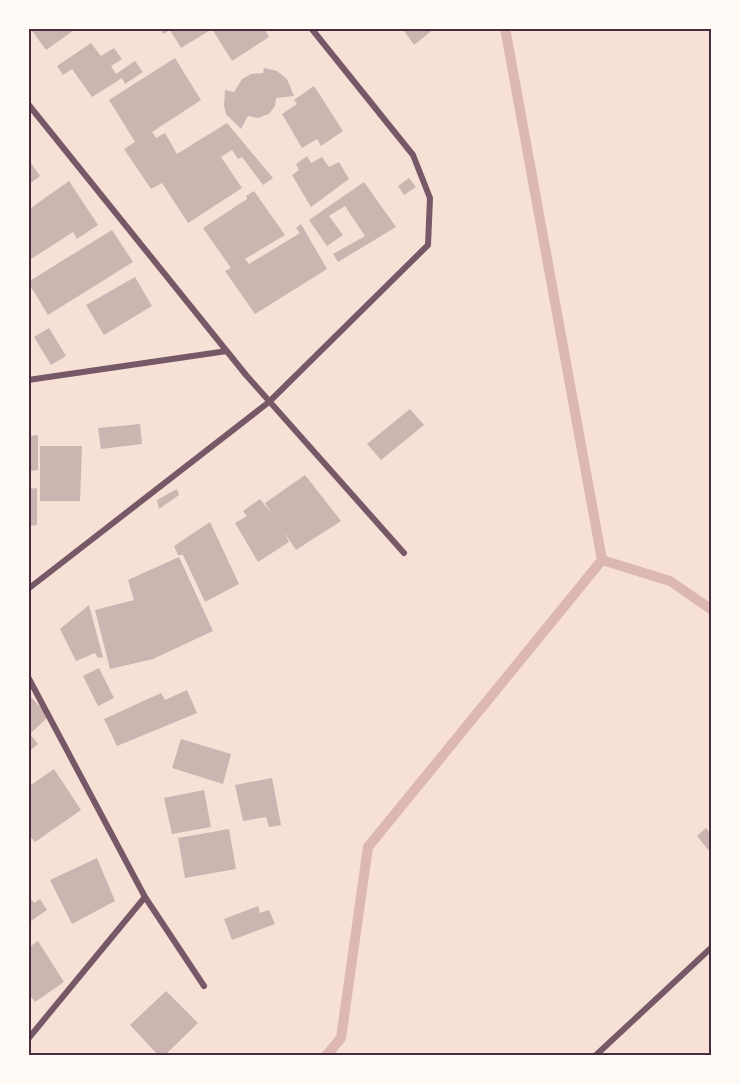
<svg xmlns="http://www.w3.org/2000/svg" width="740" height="1084" font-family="'Times New Roman',serif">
<rect width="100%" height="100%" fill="#f7e1d7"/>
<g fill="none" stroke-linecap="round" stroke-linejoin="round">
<path stroke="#dcb8b0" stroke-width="10" d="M 602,560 L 670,581 L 712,610
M 326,1056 L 341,1038 L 368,847 L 602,560 L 505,28"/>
</g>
<path fill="#ccb4b1" d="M 30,28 L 77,28 L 46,50 Z
M 160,28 L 264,28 L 269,37 L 232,61 L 212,29 L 181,48 L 170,30 L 163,34 Z
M 402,28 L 435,28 L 414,45 Z
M 91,43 L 101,56 L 114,48 L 122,59 L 111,66 L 116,74 L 135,61 L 143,72 L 125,84 L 122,78 L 92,97 L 72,69 L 63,75 L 57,66 Z
M 175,58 L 201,100 L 152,132 L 156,138 L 165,133 L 177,154 L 227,123 L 273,178 L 263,185 L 242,157 L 238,159 L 232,150 L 221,157 L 242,188 L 188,223 L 162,183 L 151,189 L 124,149 L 135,142 L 109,100 Z
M 264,68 L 277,71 L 287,79 L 294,96 L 276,98 L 275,106 L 269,114 L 258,118 L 248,116 L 241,129 L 226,114 L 224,105 L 225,90 L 234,92 L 242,79 L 251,74 L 263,73 Z
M 314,86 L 343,131 L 321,146 L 317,139 L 302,148 L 282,114 L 297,104 L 294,100 Z
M 307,156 L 311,163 L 322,157 L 329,167 L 339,162 L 349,179 L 311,207 L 292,175 L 299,170 L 296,164 Z
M 28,159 L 40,176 L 28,185 Z
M 409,178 L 416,187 L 404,195 L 398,186 Z
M 69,181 L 98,225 L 77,239 L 73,232 L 28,261 L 28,210 Z
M 364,182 L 396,227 L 338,262 L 333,254 L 365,236 L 345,206 L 329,216 L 343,235 L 327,246 L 309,220 Z
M 254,191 L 285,235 L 245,259 L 249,264 L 300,233 L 296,228 L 301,224 L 327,269 L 255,314 L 225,271 L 231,268 L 203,228 L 247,199 L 246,196 Z
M 112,230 L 133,262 L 48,315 L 28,282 Z
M 135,277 L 152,306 L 104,335 L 86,305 Z
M 49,328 L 66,356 L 51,365 L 34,337 Z
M 410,409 L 424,425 L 381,460 L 367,444 Z
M 140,424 L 142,444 L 101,449 L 98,428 Z
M 38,435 L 38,470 L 28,471 L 28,436 Z
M 40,446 L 82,446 L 80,501 L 40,501 Z
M 305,475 L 341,521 L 296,550 L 284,532 L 289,542 L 258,562 L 235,523 L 247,516 L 243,511 L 260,499 L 272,514 L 265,503 Z
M 37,488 L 37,525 L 28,526 L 28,489 Z
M 177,489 L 179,495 L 159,509 L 157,500 Z
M 210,522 L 239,584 L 205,602 L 183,555 L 178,555 L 174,546 Z
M 179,557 L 213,631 L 153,659 L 110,669 L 95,610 L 134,600 L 128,580 Z
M 89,605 L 103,657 L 98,658 L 95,653 L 76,661 L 60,629 Z
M 99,668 L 114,698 L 98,706 L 83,676 Z
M 187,690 L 197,713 L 117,746 L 104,719 L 161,693 L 165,700 Z
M 28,694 L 49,716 L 30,734 L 38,744 L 28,752 Z
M 181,739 L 231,754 L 223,784 L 172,768 Z
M 54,769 L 81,810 L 35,842 L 28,834 L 28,787 Z
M 272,778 L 281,825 L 269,827 L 266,817 L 243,821 L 235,785 Z
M 204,790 L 211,827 L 172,834 L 164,798 Z
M 706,828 L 711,834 L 710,852 L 697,836 Z
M 229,829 L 236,869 L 185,878 L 178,838 Z
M 97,858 L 115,901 L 72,924 L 50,880 Z
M 28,895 L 34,903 L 40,899 L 47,910 L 28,923 Z
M 258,906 L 260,913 L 269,910 L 275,924 L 232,940 L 224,919 Z
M 38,941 L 64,982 L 35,1002 L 28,993 L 28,948 Z
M 166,991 L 198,1023 L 164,1056 L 159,1056 L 130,1025 Z"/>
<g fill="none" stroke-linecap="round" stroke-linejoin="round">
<path stroke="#755966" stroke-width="6" d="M 28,104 L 246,375 L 404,553
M 28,380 L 227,351
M 28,589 L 269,402 L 428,245 L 430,198 L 413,155 L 311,28
M 28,677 L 145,897 L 28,1039
M 145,897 L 204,986
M 595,1056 L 712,947"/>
</g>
<rect width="740" height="1084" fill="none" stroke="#fffaf5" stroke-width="60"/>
<rect x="30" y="30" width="680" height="1024" fill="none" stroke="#4a2c40" stroke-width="2"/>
</svg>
